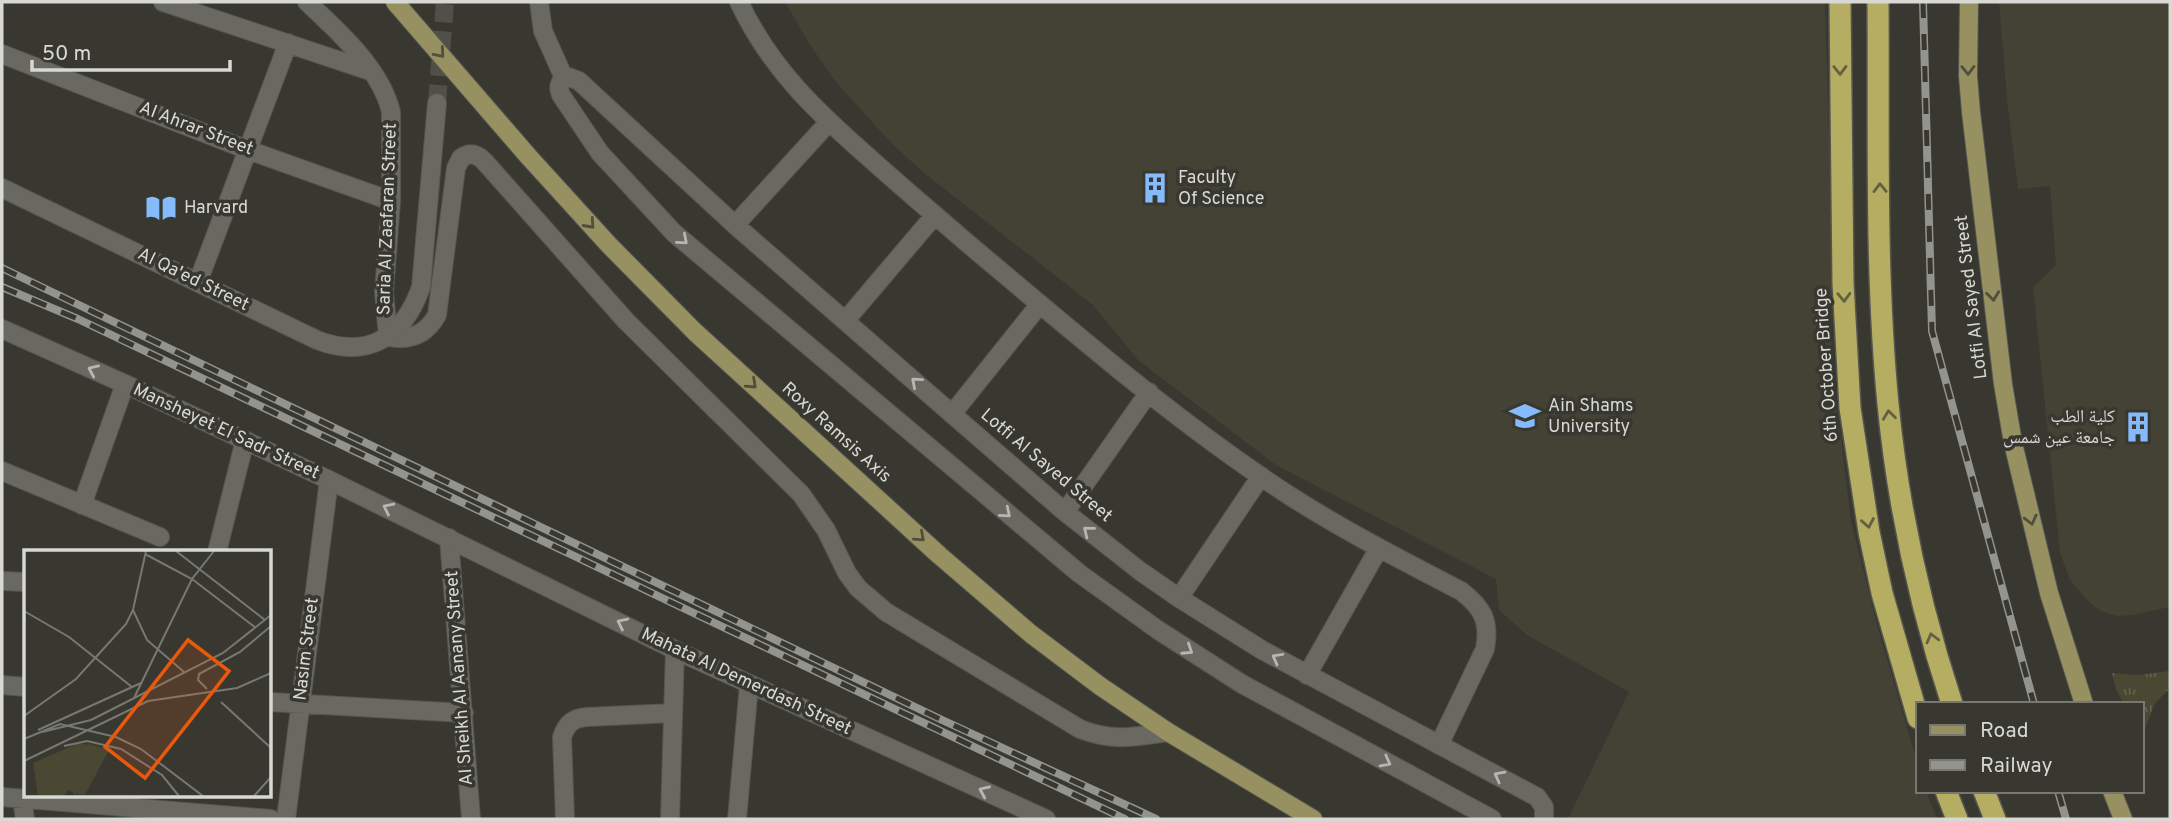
<svg xmlns="http://www.w3.org/2000/svg" width="2172" height="821" font-family="Overpass,'Noto Naskh Arabic',sans-serif">
<defs>
<pattern id="grass-tufts" width="24" height="20" patternUnits="userSpaceOnUse" patternTransform="scale(1.75)"><rect width="24" height="20" fill="#4a4832"/><path d="M3 7l-1-3M5 7V3M7 7l1-3M15 17l-1-3M17 17v-4M19 17l1-3" fill="none" stroke="#63624f"/></pattern>
</defs>
<rect width="100%" height="100%" fill="#383831"/>
<path fill="#434235" d="M 785,2 L 1825,2 L 1831,204 L 1832,367 L 1851,521 L 1877,625 L 1918,765 L 1918,791 L 1926,791 L 1937,819 L 1568,819 L 1629,692 L 1527,635 L 1499,610 L 1496,579 L 1276,465 L 1138,360 L 1093,305 L 924,173 L 892,144 L 836,82 L 812,48 Z
M 1999,2 L 2170,2 L 2170,607 L 2132,615 L 2117,616 L 2101,611 L 2089,602 L 2070,580 L 2060,553 L 2033,287 L 2056,265 L 2050,186 L 2018,189 L 2007,99 Z"/>
<path fill="url(#grass-tufts)" d="M 2170,671 L 2170,688 L 2155,703 L 2145,728 L 2142,726 L 2142,704 L 2124,704 L 2116,689 L 2112,673 L 2138,675 Z"/>
<g fill="none" stroke-linecap="round" stroke-linejoin="round">
<path stroke="#505049" stroke-width="18" stroke-dasharray="18 9" stroke-linecap="butt" d="M 437,103 L 445,2"/>
<g stroke="#565651" stroke-width="20">
<path id="minor" d="M 163,2 L 370,71
M 307,2 C 338,31 381,69 391,112 L 391,201 L 384,292 L 388,337 C 409,341 426,335 437,315 L 456,168 L 461,158 C 470,152 477,154 484,161 L 626,321 L 801,494 L 826,530 L 847,573 L 858,588 L 886,612 L 1080,729 C 1113,742 1134,737 1168,732
M 539,2 L 543,31 L 564,78
M 739,2 C 771,70 818,113 874,162 C 904,189 935,215 966,242 C 1071,330 1175,421 1290,496 C 1345,531 1403,561 1461,591 C 1483,608 1490,621 1485,649 L 1439,745
M 2,54 L 248,150 L 391,201
M 735,225 L 829,122
M 198,282 L 288,43
M 845,321 L 935,215
M 952,414 L 1040,304
M 2,471 L 160,537
M 82,505 L 125,384
M 1065,512 L 1149,392
M 217,552 L 245,440
M 2,581 L 26,582
M 1179,598 L 1261,476
M 1307,675 L 1379,548
M 2,685 L 26,687
M 270,702 L 464,713
M 2,797 L 271,819
M 22,799 L 25,819
M 286,819 L 329,480
M 565,819 L 562,737 C 567,723 573,718 587,717 L 673,713
M 670,819 L 675,650
M 737,819 L 749,685
M 1492,819 L 1242,684 L 1158,630 L 1080,574 L 674,233 L 600,153 L 561,95 C 557,86 560,79 569,77 L 579,81 L 735,225 L 952,414 L 1065,512 L 1140,571 L 1179,598 L 1262,650 L 1537,797 L 1544,807 L 1544,819"/>
</g>
<g stroke="#565651" stroke-width="20">
<path id="tertiary" d="M 2,188 L 317,340 C 369,360 404,336 421,287 L 437,103
M 449,538 L 471,819"/>
</g>
<g stroke="#565651" stroke-width="20">
<path id="secondary" d="M 2,329 L 125,384 L 329,480 L 675,650 L 1046,819"/>
</g>
<g stroke="#565651" stroke-width="20">
<path id="primary" d="M 395,2 L 528,156 L 609,245 L 695,332 L 939,555 L 1031,634 L 1100,686 L 1168,732 L 1313,819
M 1969,2 L 1968,76 L 1971,112 L 2003,384 L 2013,443 L 2049,593 L 2084,704
M 2112,791 L 2123,819"/>
</g>
<g stroke="#565651" stroke-width="24">
<path id="motorway" d="M 1840,2 L 1843,283 L 1850,408 L 1869,532 L 1882,593 L 1918,718
M 1878,2 C 1879,136 1875,271 1888,404 C 1898,506 1920,607 1952,704
M 1946,791 L 1957,819
M 1984,791 L 1995,819"/>
</g>
<use href="#minor" stroke="#696861" stroke-width="18"/>
<use href="#tertiary" stroke="#696861" stroke-width="18"/>
<use href="#secondary" stroke="#696861" stroke-width="18"/>
<use href="#primary" stroke="#979161" stroke-width="18"/>
<use href="#motorway" stroke="#b5ad61" stroke-width="21"/>
<g stroke="#94948e" stroke-width="8">
<path id="rail" d="M 1923,2 L 1932,331 L 2034,704
M 2,268 L 940,719 L 1156,819
M 2,287 L 78,319 L 1125,819
M 2058,791 L 2066,819"/>
</g>
<use href="#rail" stroke="#383831" stroke-width="5" stroke-dasharray="16" stroke-linecap="butt"/>
</g>
<defs><path id="oneway-chevron" d="M-2-3.5L2.5 0L-2 3.5" fill="none" stroke-width="1.6" stroke-linecap="round" stroke-linejoin="round" transform="scale(1.75)"/></defs>
<g stroke="#504e3d">
<use href="#oneway-chevron" transform="translate(440 53) rotate(49)"/>
<use href="#oneway-chevron" transform="translate(1968 70) rotate(89)"/>
<use href="#oneway-chevron" transform="translate(590 224) rotate(48)"/>
<use href="#oneway-chevron" transform="translate(1993 296) rotate(83)"/>
<use href="#oneway-chevron" transform="translate(752 384) rotate(43)"/>
<use href="#oneway-chevron" transform="translate(2031 520) rotate(76)"/>
<use href="#oneway-chevron" transform="translate(920 537) rotate(42)"/>
</g>
<g stroke="#646142">
<use href="#oneway-chevron" transform="translate(1840 70) rotate(89)"/>
<use href="#oneway-chevron" transform="translate(1880 188) rotate(-91)"/>
<use href="#oneway-chevron" transform="translate(1844 297) rotate(88)"/>
<use href="#oneway-chevron" transform="translate(1889 415) rotate(-97)"/>
<use href="#oneway-chevron" transform="translate(1868 523) rotate(80)"/>
<use href="#oneway-chevron" transform="translate(1932 638) rotate(-105)"/>
</g>
<g stroke="#b7b6b2">
<use href="#oneway-chevron" transform="translate(683 240) rotate(41)"/>
<use href="#oneway-chevron" transform="translate(93 370) rotate(-156)"/>
<use href="#oneway-chevron" transform="translate(916 382) rotate(-139)"/>
<use href="#oneway-chevron" transform="translate(388 508) rotate(-154)"/>
<use href="#oneway-chevron" transform="translate(1006 513) rotate(40)"/>
<use href="#oneway-chevron" transform="translate(1088 531) rotate(-141)"/>
<use href="#oneway-chevron" transform="translate(622 623) rotate(-154)"/>
<use href="#oneway-chevron" transform="translate(1188 650) rotate(33)"/>
<use href="#oneway-chevron" transform="translate(1277 658) rotate(-151)"/>
<use href="#oneway-chevron" transform="translate(1386 762) rotate(28)"/>
<use href="#oneway-chevron" transform="translate(1499 776) rotate(-152)"/>
<use href="#oneway-chevron" transform="translate(984 791) rotate(-156)"/>
</g>
<defs>
<g id="building-bare" transform="scale(2.415)"><path d="M-4-6H4V6H1V3H-1V6H-4ZM-2.5-4.3h1.7v1.8h-1.7ZM.8-4.3h1.7v1.8H.8ZM-2.5-1h1.7V.8h-1.7ZM.8-1h1.7V.8H.8Z" fill="#85bbfb" stroke="#383831" stroke-width="2.5" paint-order="stroke"/></g>
<g id="library-bare" transform="scale(2.415)"><path d="M-6-4Q-3-5.5-.7-3.5V5Q-3 3-6 4ZM6-4Q3-5.5 .7-3.5V5Q3 3 6 4Z" fill="#85bbfb" stroke="#383831" stroke-width="2.5" paint-order="stroke"/></g>
<g id="university-bare" transform="scale(2.415)"><path d="M0-5L7-2L0 1L-7-2ZM-4 1L0 2.5L4 1V4Q0 6-4 4Z" fill="#85bbfb" stroke="#383831" stroke-width="2.5" paint-order="stroke"/></g>
</defs>
<g fill-rule="evenodd">
<use href="#building-bare" x="1155" y="188"/>
<use href="#library-bare" x="161" y="208"/>
<use href="#university-bare" x="1525" y="416"/>
<use href="#building-bare" x="2138" y="427"/>
</g>
<g text-anchor="middle" dominant-baseline="central" stroke-width="7" stroke-linejoin="round" paint-order="stroke">
<g font-size="18" fill="#d8d8d4" stroke="#383831">
<text transform="translate(196 129) rotate(21)">Al Ahrar Street</text>
<text transform="translate(388 219) rotate(-88)">Saria Al Zaafaran Street</text>
<text transform="translate(193 280) rotate(26)">Al Qa'ed Street</text>
<text transform="translate(1972 297) rotate(-97)">Lotfi Al Sayed Street</text>
<text transform="translate(1827 365) rotate(-94)">6th October Bridge</text>
<text transform="translate(226 432) rotate(25)">Mansheyet El Sadr Street</text>
<text transform="translate(836 433) rotate(42)">Roxy Ramsis Axis</text>
<text transform="translate(1046 466) rotate(40)">Lotfi Al Sayed Street</text>
<text transform="translate(307 649) rotate(-83)">Nasim Street</text>
<text transform="translate(460 678) rotate(-94)">Al Sheikh Al Aanany Street</text>
<text transform="translate(746 682) rotate(25)">Mahata Al Demerdash Street</text>
</g>
<g font-size="18" fill="#d8d8d4" stroke="#383831" text-anchor="start">
<text x="1178" y="178">Faculty<tspan x="1178" dy="21">Of Science</tspan></text>
<text x="184" y="208">Harvard</text>
<text x="1548" y="406">Ain Shams<tspan x="1548" dy="21">University</tspan></text>
<text x="2115" y="417" text-anchor="end">كلية الطب<tspan x="2115" dy="21">جامعة عين شمس</tspan></text>
</g>
</g>
<g transform="translate(24 550)">
<rect width="247" height="247" fill="#383831"/>
<path d="M 55,193 L 85,200 L 60,246 L 44,240 L 40,246 L 14,245 L 9,213 Z" fill="#4a4832"/>
<path d="M 65,194 L 85,200 L 60,246 L 68,226 L 51,245 L 24,215 L 30,206 L 40,204 L 46,200 L 31,204 ZM 12,214 L 18,214 L 15,222 L 16,228 L 18,229 L 20,228 L 17,220 L 22,216 L 35,231 L 21,227 L 36,232 L 30,240 L 40,237 L 39,241 L 17,246 Z" fill="#4a4832"/>
<path fill="none" stroke="#787872" stroke-width="2" d="M 152,1 L 241,70M 121,4 L 168,29 L 232,78M 109,60 L 123,90 L 160,122M 0,61 L 45,87 L 108,137M 183,139 L 174,130 L 175,124 L 216,102 L 247,76M 110,148 L 168,29 L 190,1M 197,152 L 247,198M 0,166 L 52,129 L 102,74 L 109,60 L 122,1M 67,170 L 199,103 L 247,65M 14,180 L 117,133M 18,182 L 67,170M 0,189 L 36,174 L 92,187 L 117,199 L 179,246M 40,196 L 63,191 L 97,199 L 138,225 L 155,246M 0,211 L 124,151 L 213,138 L 247,123M 230,246 L 247,227"/>
<path fill="#e8590c" fill-opacity="0.15" stroke="#e8590c" stroke-width="3.5" d="M 164,90 L 205,121 L 121,228 L 81,197 Z"/>
<rect width="247" height="247" fill="none" stroke="#d8d8d4" stroke-width="3.5"/>
</g>
<rect width="2172" height="821" fill="none" stroke="#d8d8d4" stroke-width="7"/>
<rect x="1916" y="702" width="228" height="91" fill="#383831" stroke="#787872" stroke-width="2"/>
<rect x="1930" y="725" width="35" height="10" fill="#979161" stroke="#787872" stroke-width="2"/>
<text x="1980" y="737" font-size="21" fill="#d8d8d4">Road</text>
<rect x="1930" y="760" width="35" height="10" fill="#94948e" stroke="#787872" stroke-width="2"/>
<text x="1980" y="772" font-size="21" fill="#d8d8d4">Railway</text>
<path d="M32 60v10h198v-10" fill="none" stroke="#d8d8d4" stroke-width="3.5"/>
<text x="42" y="60" font-size="21" fill="#d8d8d4" stroke="#383831" stroke-width="5" paint-order="stroke">50 m</text>
</svg>
